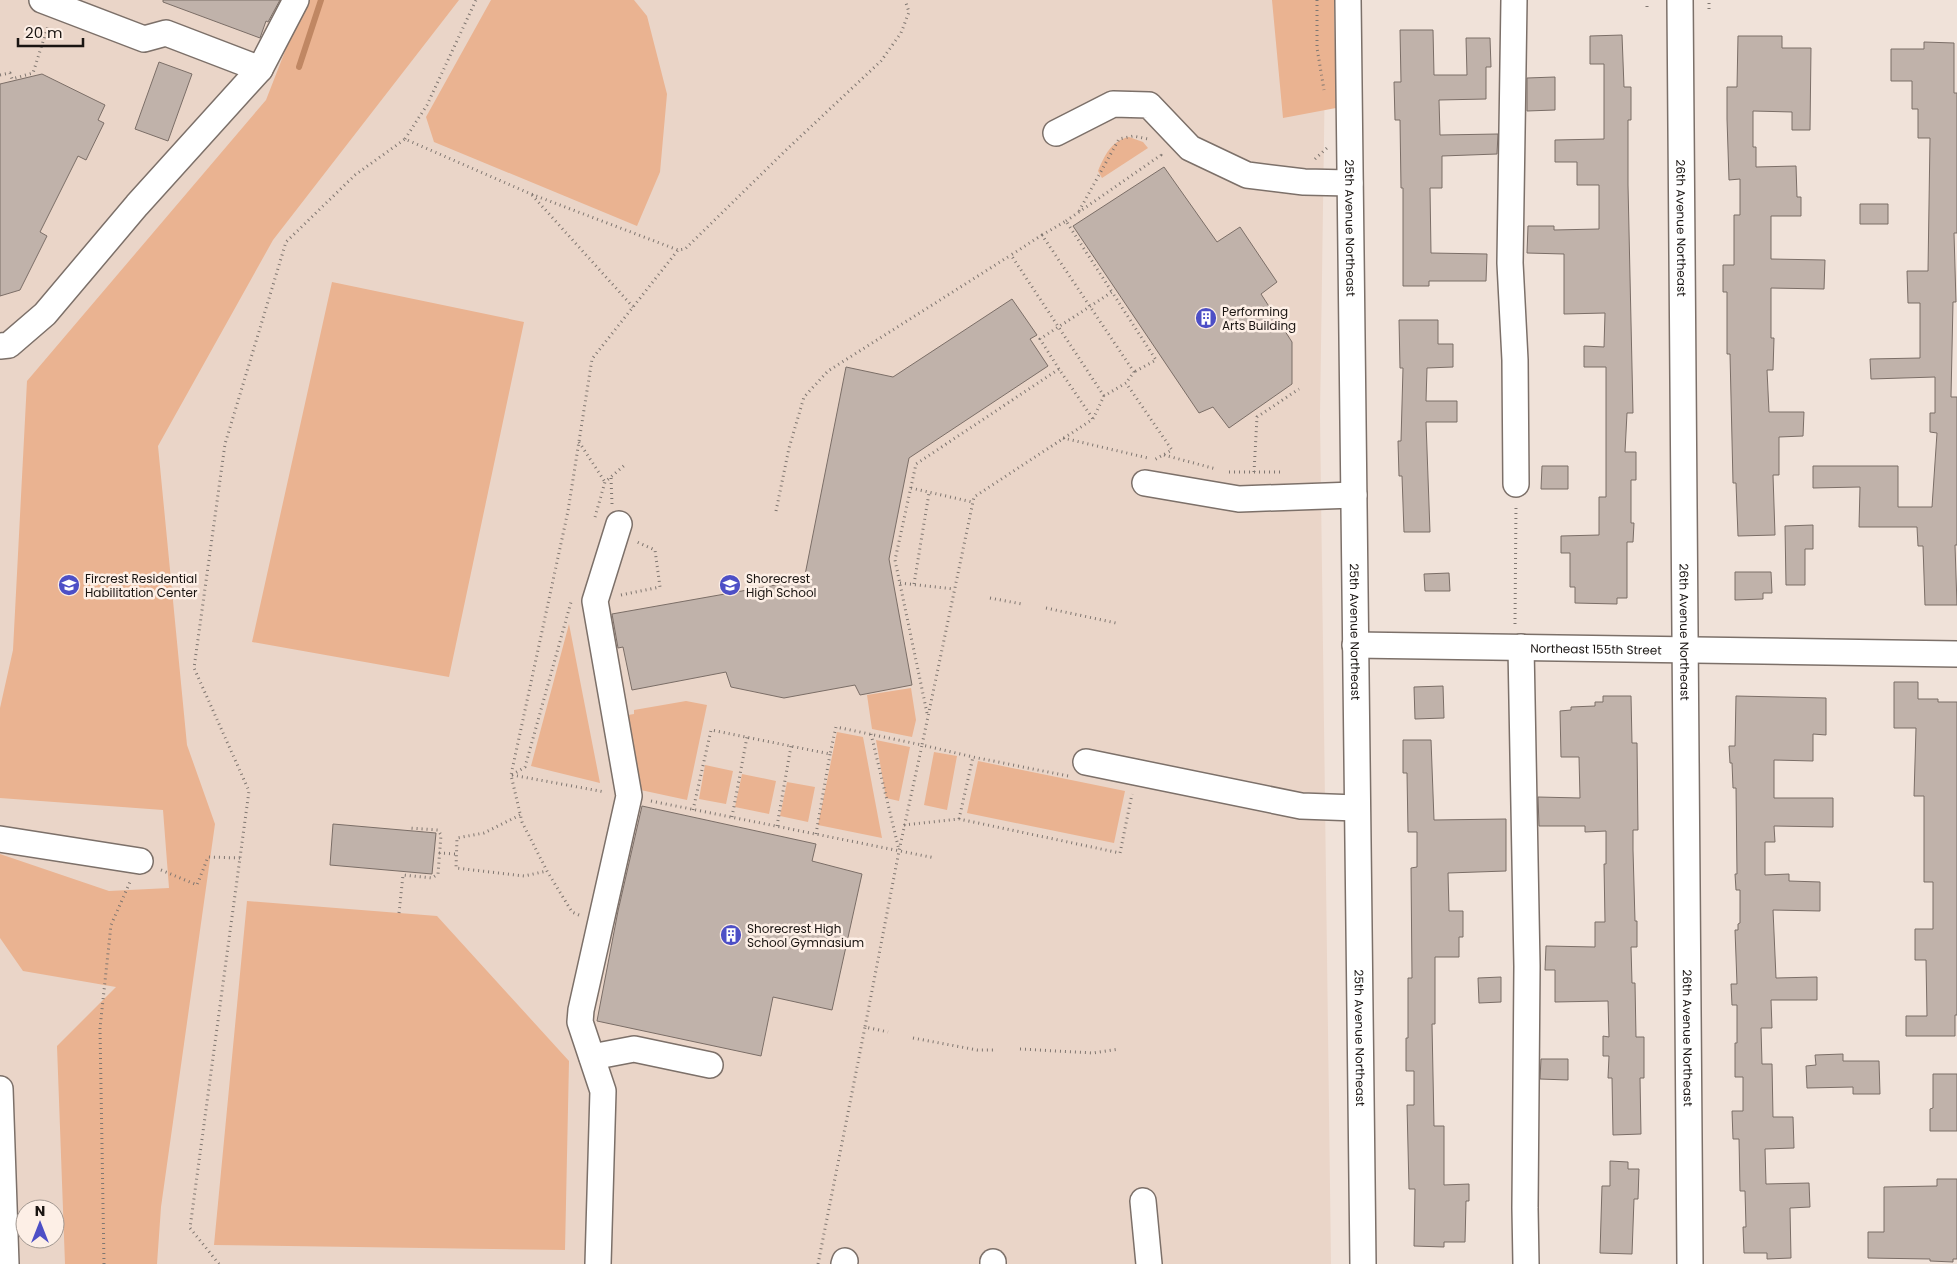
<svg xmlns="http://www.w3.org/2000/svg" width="1957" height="1264" font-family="Poppins,sans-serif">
<rect width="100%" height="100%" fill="#f0e2d9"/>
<path fill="#ead5c8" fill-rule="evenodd" d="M 0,0 L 1326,0 L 1320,416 L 1331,1264 L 0,1264 ZM 25,1209 L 55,1209 L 55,1239 L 25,1239 Z"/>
<path fill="#eab391" d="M 305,0 L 459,0 L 273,240 L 158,446 L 187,745 L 215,824 L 161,1207 L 157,1264 L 65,1264 L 57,1046 L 116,987 L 23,971 L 0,938 L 0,854 L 109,891 L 169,888 L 163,810 L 0,798 L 0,708 L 13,650 L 27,381 L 266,100 Z
M 491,0 L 634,0 L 647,16 L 667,94 L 660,172 L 637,226 L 434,142 L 426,117 Z
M 1272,0 L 1334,0 L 1336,108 L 1283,118 Z
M 1129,137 L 1143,142 L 1148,148 L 1102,178 L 1098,171 C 1105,155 1111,141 1129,137 Z
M 332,282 L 524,322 L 449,677 L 252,642 Z
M 569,624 L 600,783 L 531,766 Z
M 911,688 L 916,720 L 912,737 L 872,729 L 867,695 Z
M 686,701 L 707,705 L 687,800 L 636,789 L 622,716 L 634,714 L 634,710 Z
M 837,732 L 863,737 L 882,838 L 818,825 Z
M 876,740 L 910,747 L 899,801 L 886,798 Z
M 934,752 L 957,756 L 947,810 L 924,805 Z
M 978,761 L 1125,791 L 1114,843 L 967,813 Z
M 705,765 L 733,771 L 726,804 L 699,799 Z
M 742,774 L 776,781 L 769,814 L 735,807 Z
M 787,782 L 815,787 L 808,822 L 780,816 Z
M 247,901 L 437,916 L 569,1061 L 565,1250 L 214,1245 Z"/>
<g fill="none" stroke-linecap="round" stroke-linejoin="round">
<path stroke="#c08763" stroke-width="6" d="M 299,67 L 321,0"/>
</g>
<path fill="#c0b2aa" stroke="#7b6e67" d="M 163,0 L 280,0 L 268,22 L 266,21 L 260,38 L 163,2 Z
M 1400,30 L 1433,30 L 1434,75 L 1467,75 L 1466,38 L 1490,38 L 1491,67 L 1486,67 L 1486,99 L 1439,100 L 1440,135 L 1498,134 L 1497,154 L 1442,156 L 1442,188 L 1430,188 L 1431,253 L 1487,254 L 1486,281 L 1429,281 L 1429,286 L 1403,286 L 1403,188 L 1401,188 L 1400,120 L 1395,120 L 1394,82 L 1401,82 Z
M 1622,35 L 1624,87 L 1631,87 L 1631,120 L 1628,120 L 1628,185 L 1633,413 L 1627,413 L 1625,452 L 1636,452 L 1636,480 L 1631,480 L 1631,523 L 1634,523 L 1633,542 L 1627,542 L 1627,598 L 1617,598 L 1617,604 L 1575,603 L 1575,587 L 1570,587 L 1570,553 L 1561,553 L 1561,536 L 1599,535 L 1599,497 L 1606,497 L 1606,367 L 1584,367 L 1584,346 L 1604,347 L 1605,313 L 1564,314 L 1564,254 L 1527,253 L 1528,226 L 1554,226 L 1554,230 L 1599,229 L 1599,185 L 1577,185 L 1577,162 L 1555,162 L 1555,140 L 1604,139 L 1604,64 L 1590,64 L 1590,36 Z
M 1738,36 L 1782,36 L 1782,48 L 1811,48 L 1810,130 L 1792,130 L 1792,112 L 1753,111 L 1753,147 L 1756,147 L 1756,167 L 1796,166 L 1797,197 L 1801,197 L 1801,216 L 1771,216 L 1771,259 L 1825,260 L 1824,289 L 1771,288 L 1771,338 L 1774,338 L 1773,370 L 1767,370 L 1769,412 L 1804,412 L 1803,436 L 1779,437 L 1779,475 L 1773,475 L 1775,535 L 1738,536 L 1736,483 L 1733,483 L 1730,354 L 1727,354 L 1727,292 L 1723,292 L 1723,265 L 1734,265 L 1734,215 L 1740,215 L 1740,179 L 1729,180 L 1727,119 L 1727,87 L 1737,87 Z
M 1924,42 L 1954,43 L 1954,93 L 1957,93 L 1957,233 L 1954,233 L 1956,302 L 1953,302 L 1951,397 L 1957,397 L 1957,545 L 1955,545 L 1957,605 L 1925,605 L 1923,546 L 1918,546 L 1917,527 L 1859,527 L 1860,487 L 1813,488 L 1813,466 L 1898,466 L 1898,507 L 1932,507 L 1937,433 L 1930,432 L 1930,413 L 1935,413 L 1935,377 L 1871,379 L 1870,359 L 1920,358 L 1920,303 L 1908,303 L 1907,271 L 1928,271 L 1930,138 L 1918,138 L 1918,109 L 1912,109 L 1912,81 L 1891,81 L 1891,49 L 1924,49 Z
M 159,62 L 192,74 L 168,141 L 135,129 Z
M 42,74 L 105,105 L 98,120 L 104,123 L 86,160 L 78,156 L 40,232 L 47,236 L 20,290 L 0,296 L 0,84 Z
M 1555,77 L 1555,110 L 1527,111 L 1527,78 Z
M 1164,167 L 1217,242 L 1240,227 L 1277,282 L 1261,294 L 1292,342 L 1292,384 L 1229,428 L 1213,407 L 1199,413 L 1073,226 Z
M 1860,204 L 1888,204 L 1888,224 L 1860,224 Z
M 1012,299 L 1037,335 L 1030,339 L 1048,366 L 909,458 L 889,559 L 912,685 L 860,695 L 855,685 L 784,698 L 731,687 L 726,672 L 632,690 L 623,647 L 618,648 L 612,614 L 804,580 L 846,367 L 893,377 Z
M 1399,320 L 1438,320 L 1438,344 L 1453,344 L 1453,367 L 1427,368 L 1426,401 L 1457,401 L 1457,422 L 1426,422 L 1430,532 L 1404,532 L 1402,476 L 1399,476 L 1398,441 L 1401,441 L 1403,368 L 1400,368 Z
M 1542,466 L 1568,466 L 1568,489 L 1541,489 Z
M 1813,525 L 1813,549 L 1805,549 L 1805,585 L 1786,585 L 1785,526 Z
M 1735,572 L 1771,572 L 1772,593 L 1763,593 L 1763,599 L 1735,600 Z
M 1449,573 L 1450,591 L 1425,591 L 1424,574 Z
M 1894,682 L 1918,682 L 1918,699 L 1938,699 L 1938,702 L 1957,702 L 1957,1015 L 1955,1015 L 1955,1036 L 1906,1036 L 1906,1016 L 1927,1016 L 1926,960 L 1915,960 L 1915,929 L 1933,929 L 1933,882 L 1924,882 L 1924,796 L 1914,796 L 1916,728 L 1894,728 Z
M 1443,686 L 1444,718 L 1415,719 L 1414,687 Z
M 1603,696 L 1631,696 L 1632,743 L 1637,743 L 1638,830 L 1633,830 L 1633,850 L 1635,921 L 1637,921 L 1637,947 L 1631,947 L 1632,983 L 1635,983 L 1636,1037 L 1644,1037 L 1644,1078 L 1640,1078 L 1641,1134 L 1613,1135 L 1612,1078 L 1608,1078 L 1609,1056 L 1603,1056 L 1603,1036 L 1609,1037 L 1608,1001 L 1555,1002 L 1555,970 L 1545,970 L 1546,946 L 1595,947 L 1595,922 L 1605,922 L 1604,864 L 1606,864 L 1606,831 L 1585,832 L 1585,826 L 1539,826 L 1538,797 L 1580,798 L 1579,757 L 1561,757 L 1560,711 L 1571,710 L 1571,707 L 1595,706 L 1595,702 L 1603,702 Z
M 1736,696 L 1826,698 L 1826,735 L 1813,734 L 1813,761 L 1774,760 L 1774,798 L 1833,798 L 1833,827 L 1774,826 L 1775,842 L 1765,842 L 1765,875 L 1789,874 L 1789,881 L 1820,882 L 1820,911 L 1773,910 L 1776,978 L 1817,977 L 1817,1000 L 1771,1000 L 1772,1028 L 1761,1028 L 1762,1064 L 1772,1064 L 1773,1117 L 1793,1117 L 1794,1148 L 1765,1149 L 1766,1184 L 1809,1183 L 1810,1207 L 1790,1208 L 1791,1258 L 1767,1259 L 1767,1253 L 1744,1253 L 1743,1227 L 1746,1227 L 1745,1191 L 1740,1191 L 1739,1139 L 1733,1139 L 1732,1111 L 1743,1111 L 1743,1077 L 1735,1077 L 1735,1043 L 1737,1043 L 1737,1005 L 1732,1005 L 1731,984 L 1737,984 L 1735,930 L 1738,930 L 1738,924 L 1740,923 L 1740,890 L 1736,890 L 1735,874 L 1737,874 L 1736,788 L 1733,788 L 1732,763 L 1730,763 L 1729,746 L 1735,746 Z
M 1403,740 L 1431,740 L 1434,820 L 1506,819 L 1506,871 L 1448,873 L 1449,911 L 1463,911 L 1463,937 L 1459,937 L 1459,957 L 1435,957 L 1435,1024 L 1432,1024 L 1434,1126 L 1444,1126 L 1444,1185 L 1469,1184 L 1469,1201 L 1466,1201 L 1465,1242 L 1444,1242 L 1444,1247 L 1414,1246 L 1415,1189 L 1409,1189 L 1407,1105 L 1414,1105 L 1414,1071 L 1406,1071 L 1406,1038 L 1408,1038 L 1408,978 L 1412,978 L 1411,868 L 1417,867 L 1417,832 L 1408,832 L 1407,773 L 1403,773 Z
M 642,806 L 816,844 L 812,861 L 862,874 L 832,1010 L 773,997 L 761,1056 L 597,1021 L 618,911 Z
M 333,824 L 436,833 L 432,874 L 330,865 Z
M 1501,977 L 1501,1002 L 1479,1003 L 1478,978 Z
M 1843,1054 L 1843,1061 L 1879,1061 L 1880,1094 L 1853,1094 L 1853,1087 L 1807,1088 L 1806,1066 L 1816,1065 L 1815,1055 Z
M 1541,1059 L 1568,1059 L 1568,1080 L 1540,1079 Z
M 1933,1074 L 1957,1074 L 1957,1131 L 1930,1131 L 1930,1109 L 1933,1108 Z
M 1610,1161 L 1628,1162 L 1628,1169 L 1639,1169 L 1638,1199 L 1634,1199 L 1632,1254 L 1600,1253 L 1602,1186 L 1610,1186 Z
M 1937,1179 L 1957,1179 L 1957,1259 L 1953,1259 L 1953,1262 L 1930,1261 L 1930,1259 L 1868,1258 L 1868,1232 L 1884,1232 L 1884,1187 L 1937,1186 Z"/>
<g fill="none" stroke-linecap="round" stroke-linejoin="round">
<g stroke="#7c7069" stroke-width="28">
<g id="minor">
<path d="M 42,0 L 144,39 L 166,33 L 260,69"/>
<path id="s1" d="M 1348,0 L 1363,1264"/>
<path d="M 1514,0 L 1510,263 L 1515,360 L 1516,484"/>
<path id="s2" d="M 1680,0 L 1690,1264"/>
<path d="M 1056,133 L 1113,104 L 1149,105 L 1190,148 L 1247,175 L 1304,182 L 1350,183"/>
<path d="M 0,346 L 9,345 L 45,314 L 137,205 L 260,69 L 296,0"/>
<path d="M 1145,483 L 1239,499 L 1354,495"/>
<path id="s3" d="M 1355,645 L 1957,654"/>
<path d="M 1521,647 L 1527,966 L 1525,1208 L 1526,1264"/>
<path d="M 1086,762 L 1301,806 L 1357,808"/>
<path d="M 0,839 L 140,861"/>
<path d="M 592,1057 L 634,1049 L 710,1065"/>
<path d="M 0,1089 L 6,1264"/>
<path d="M 1143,1201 L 1149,1264"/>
<path d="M 598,1264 L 603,1091 L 580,1022 L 581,1010 L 629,796 L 595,601 L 619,524"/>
<path d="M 844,1264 L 845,1261"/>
<path d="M 993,1264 L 993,1262"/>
</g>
</g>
<path stroke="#7f7670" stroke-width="3" stroke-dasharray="1 4" stroke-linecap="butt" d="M 1317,0 L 1317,48 L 1324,90
M 1709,3 L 1709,11
M 1647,6 L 1647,10
M 0,75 L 10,73 L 12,79 L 33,73 L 48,26
M 405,139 L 427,105 L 476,0
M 1315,159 L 1327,148
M 532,195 L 633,307
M 1079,211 L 1119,139 L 1133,136 L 1148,139
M 1066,221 L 1161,155 L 1158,152
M 1042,235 L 1066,221 L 1112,292
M 1059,369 L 1040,339 L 1112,292 L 1156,360 L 1134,372
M 1104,396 L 1011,255 L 1042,235 L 1134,372 L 1126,383
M 1063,438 L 1148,458
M 579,442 L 605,482
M 1164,455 L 1216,469
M 1229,472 L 1283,472
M 1254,472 L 1257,417 L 1299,389
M 611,478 L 612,504
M 911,488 L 972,502
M 776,511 L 789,448 L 804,397 L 828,371 L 1011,255
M 595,517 L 605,482 L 626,464
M 900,583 L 954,589
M 914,584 L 929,493
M 621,595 L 660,587 L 655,550 L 637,542
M 990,598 L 1022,604
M 1046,608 L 1116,623
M 1515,624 L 1516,505
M 927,713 L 895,560 L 916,464 L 1059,369 L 1093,419
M 871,734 L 899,850
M 512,775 L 525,767 L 571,602
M 512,775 L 605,792
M 1068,776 L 973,757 L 922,745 L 974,497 L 1093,419 L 1104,396 L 1126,383 L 1172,450 L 1154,460
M 651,801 L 935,858
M 693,810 L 711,730 L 830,754 L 836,727 L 922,745 L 899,851 L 865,1027 L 888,1032
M 520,815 L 484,833 L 457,838 L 456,868 L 524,876 L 547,871
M 732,817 L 747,737
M 959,819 L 973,757
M 904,825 L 959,819 L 1120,853 L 1132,794
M 777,826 L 791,746
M 816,834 L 830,754
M 439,853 L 456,854
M 161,870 L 197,885 L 208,857 L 241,858
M 399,913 L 403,875 L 432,878 L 438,874 L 441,835 L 438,830 L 409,828
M 579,915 L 572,912 L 547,871 L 522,822 L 511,775 L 568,511 L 592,359 L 678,250 L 685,249 L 785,151 L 881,61 L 901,33 L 909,12 L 905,0
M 913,1038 L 977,1050 L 996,1050
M 1020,1049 L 1093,1053 L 1119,1049
M 104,1264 L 100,1028 L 111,925 L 130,882
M 219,1264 L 190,1228 L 249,791 L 194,668 L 225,444 L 286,242 L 355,175 L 405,139 L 531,194 L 678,250
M 818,1264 L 865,1027"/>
<use href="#minor" stroke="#fff" stroke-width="25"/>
</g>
<defs>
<g id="building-disc" transform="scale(1.125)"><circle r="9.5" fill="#4d4fc6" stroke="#fdefe6"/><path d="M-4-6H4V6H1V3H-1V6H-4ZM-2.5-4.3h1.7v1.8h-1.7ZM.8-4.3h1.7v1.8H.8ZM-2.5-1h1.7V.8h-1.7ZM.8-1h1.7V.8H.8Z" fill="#fff"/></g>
<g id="school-disc" transform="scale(1.125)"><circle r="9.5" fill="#4d4fc6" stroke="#fdefe6"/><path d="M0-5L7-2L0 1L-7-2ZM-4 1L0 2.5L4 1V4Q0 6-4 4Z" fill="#fff"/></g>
</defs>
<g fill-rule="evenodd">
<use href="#building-disc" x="1206" y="318"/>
<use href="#school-disc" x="69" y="585"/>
<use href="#school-disc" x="730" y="585"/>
<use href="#building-disc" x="731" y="935"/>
</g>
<g text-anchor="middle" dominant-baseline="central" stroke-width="5" stroke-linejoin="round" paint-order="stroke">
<g font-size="12" fill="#1a1512" stroke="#fdefe6">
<text stroke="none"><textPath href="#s1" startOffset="228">25th Avenue Northeast</textPath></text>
<text stroke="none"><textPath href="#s2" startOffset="228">26th Avenue Northeast</textPath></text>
<text stroke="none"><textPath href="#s1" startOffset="632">25th Avenue Northeast</textPath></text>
<text stroke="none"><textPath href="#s2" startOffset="632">26th Avenue Northeast</textPath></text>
<text stroke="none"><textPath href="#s3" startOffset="241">Northeast 155th Street</textPath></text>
<text stroke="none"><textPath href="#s1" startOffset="1038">25th Avenue Northeast</textPath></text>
<text stroke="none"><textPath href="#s2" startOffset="1038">26th Avenue Northeast</textPath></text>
</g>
<g font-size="12" fill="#1a1512" stroke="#fdefe6" text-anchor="start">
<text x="1222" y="311">Performing<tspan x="1222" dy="14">Arts Building</tspan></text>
<text x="85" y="578">Fircrest Residential<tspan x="85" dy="14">Habilitation Center</tspan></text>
<text x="746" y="578">Shorecrest<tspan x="746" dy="14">High School</tspan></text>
<text x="747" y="928">Shorecrest High<tspan x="747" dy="14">School Gymnasium</tspan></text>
</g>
</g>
<g transform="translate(40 1224)"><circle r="24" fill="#fdefe6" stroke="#a29891"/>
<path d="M0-4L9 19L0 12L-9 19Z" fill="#4d4fc6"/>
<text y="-8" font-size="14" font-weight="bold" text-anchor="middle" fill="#1a1512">N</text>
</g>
<path d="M18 38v8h65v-8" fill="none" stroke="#1a1512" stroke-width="2.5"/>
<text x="25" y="38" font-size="15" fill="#1a1512" stroke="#fdefe6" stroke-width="4" paint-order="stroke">20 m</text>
</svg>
